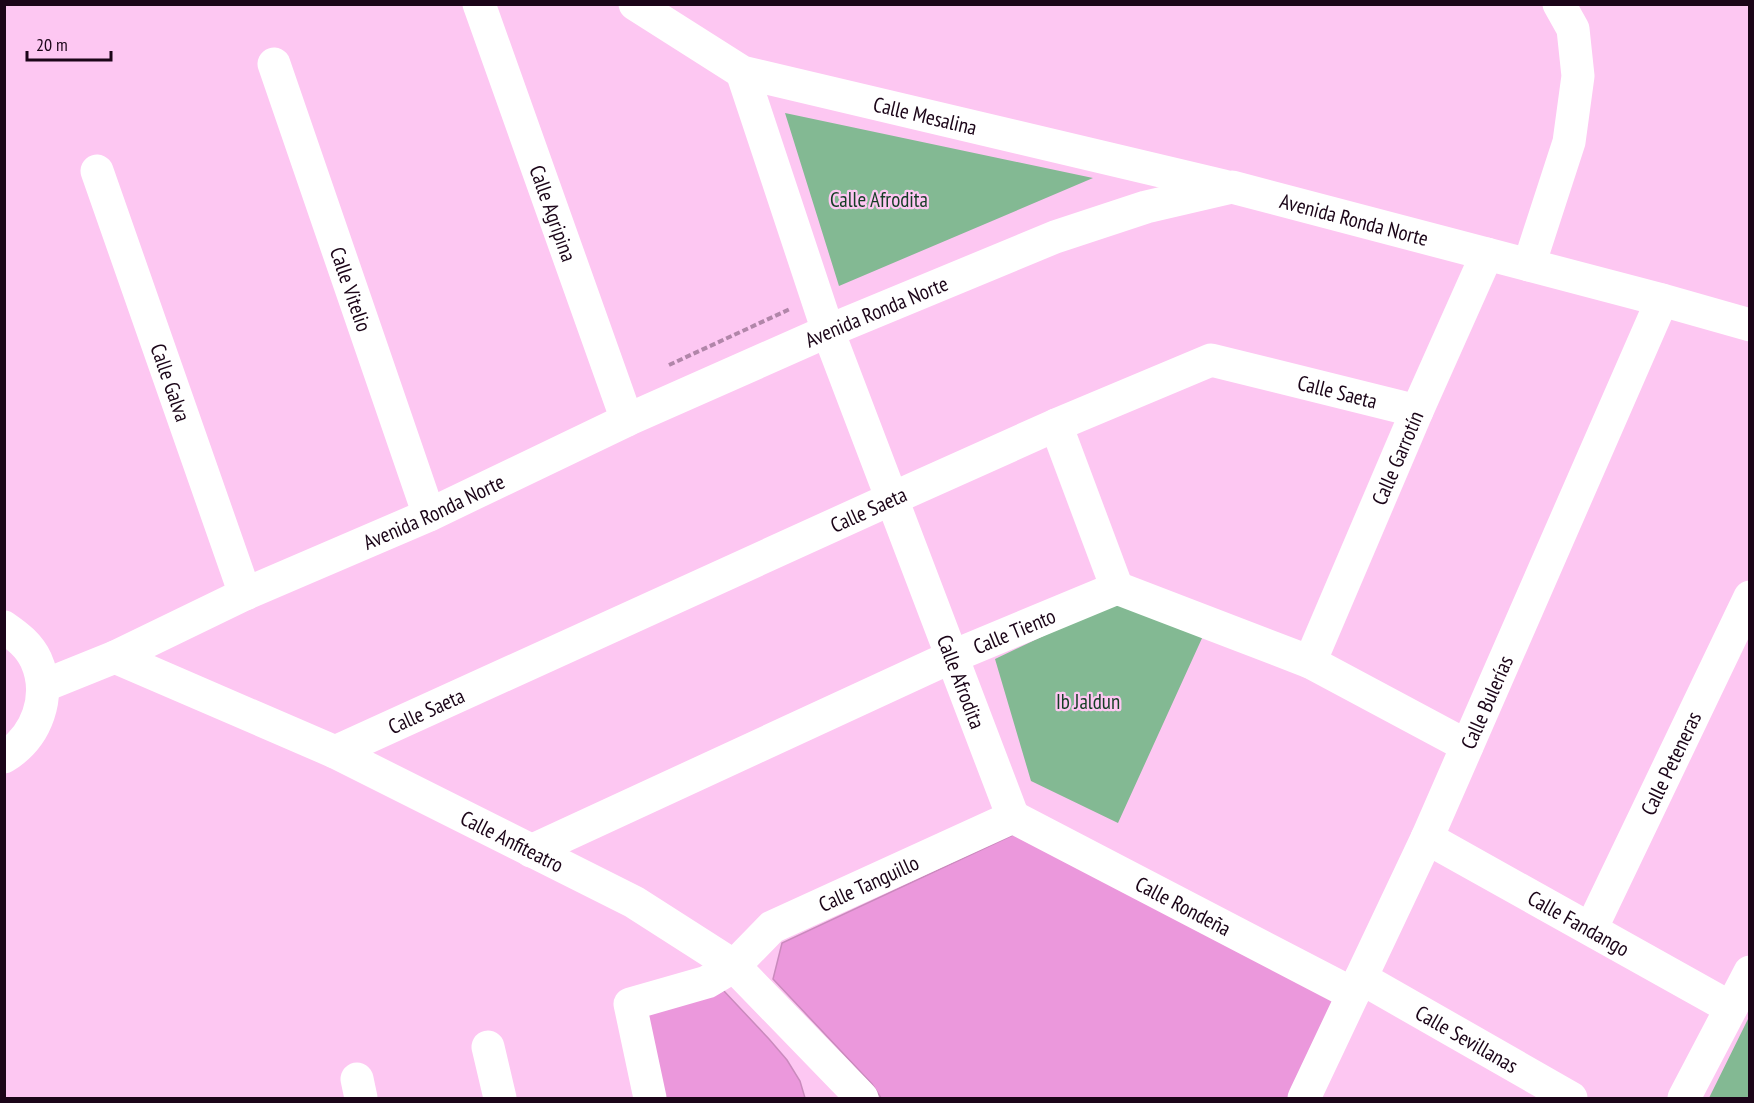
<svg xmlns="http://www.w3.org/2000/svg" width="1754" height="1103" font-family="'PT Sans Narrow',sans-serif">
<rect width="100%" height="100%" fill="#fdc7f2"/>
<path fill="#83b993" d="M 785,113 L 1093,178 L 839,286 Z
M 1115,602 L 1203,636 L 1118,823 L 1031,781 L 995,659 Z
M 1749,1017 L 1749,1098 L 1709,1098 Z"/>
<path fill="#eb98dc" stroke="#ca8abd" stroke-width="1.5" d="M 1017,833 L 1335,1002 L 1294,1098 L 881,1098 L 872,1084 L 773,979 L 782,943 Z
M 723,990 L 769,1039 L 787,1060 L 800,1081 L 805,1098 L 664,1098 L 645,1014 Z"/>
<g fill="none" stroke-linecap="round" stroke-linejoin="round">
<path stroke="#b186a9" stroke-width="4" stroke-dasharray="6 3" stroke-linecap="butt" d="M 669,365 L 790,309"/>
<g stroke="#fff" stroke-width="33">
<path id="s1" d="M 479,4 L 627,420"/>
<path id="s2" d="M 635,4 L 742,72 L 1224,186"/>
<path id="s3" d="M 274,64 L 429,515"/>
<path id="s4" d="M 742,72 L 828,331 L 1013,817"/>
<path id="s5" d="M 97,171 L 245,594"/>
<path d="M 1529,265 L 1569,142 L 1578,76 L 1573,29 L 1559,4"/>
<path d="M 1056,425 L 1117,588"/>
<path d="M 4,627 C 17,636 29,645 36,660 C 52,696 37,737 4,757"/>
<path id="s6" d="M 115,657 L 335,752 L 634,902 L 734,966 L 862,1098"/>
<path id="s7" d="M 1310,662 L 1417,411 L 1487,254"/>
<path id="s8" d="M 43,686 L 115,657 L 245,594 L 429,515 L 627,420 L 828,331 L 1055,237 L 1146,207 L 1232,187 L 1662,300 L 1750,325"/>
<path id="s9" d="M 335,752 L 891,499 L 1056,425 L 1211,360 L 1417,411"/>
<path id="s10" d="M 1013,817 L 1353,994"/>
<path id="s11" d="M 1427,838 L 1731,1008"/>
<path id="s12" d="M 531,851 L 951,657 L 1117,588 L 1310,662 L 1467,746"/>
<path id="s13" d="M 1591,929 L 1750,597"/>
<path id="s14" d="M 1361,978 L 1571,1098"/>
<path d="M 488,1047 L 500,1098"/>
<path d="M 357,1079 L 361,1098"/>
<path id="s15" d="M 650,1098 L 630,1004 L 707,982 L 734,966 L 772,927 L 1013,817"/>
<path id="s16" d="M 1304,1098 L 1427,838 L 1662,300"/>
<path d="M 1684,1098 L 1750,972"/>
</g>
</g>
<g text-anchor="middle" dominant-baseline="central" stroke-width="4.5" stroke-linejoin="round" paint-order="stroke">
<g font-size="21" fill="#1b0518" stroke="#fdc7f2">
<text stroke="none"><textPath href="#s2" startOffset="315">Calle Mesalina</textPath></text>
<text stroke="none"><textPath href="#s1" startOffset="222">Calle Agripina</textPath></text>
<text stroke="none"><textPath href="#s8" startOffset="1418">Avenida Ronda Norte</textPath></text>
<text stroke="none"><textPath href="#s3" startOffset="238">Calle Vitelio</textPath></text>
<text stroke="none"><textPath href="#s8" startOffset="914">Avenida Ronda Norte</textPath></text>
<text stroke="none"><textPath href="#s5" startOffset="224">Calle Galva</textPath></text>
<text stroke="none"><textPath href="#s9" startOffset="1090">Calle Saeta</textPath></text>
<text stroke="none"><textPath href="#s7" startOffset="222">Calle Garrotín</textPath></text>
<text stroke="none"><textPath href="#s9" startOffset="586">Calle Saeta</textPath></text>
<text stroke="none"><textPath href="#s8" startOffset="428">Avenida Ronda Norte</textPath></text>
<text stroke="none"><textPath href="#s12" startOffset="531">Calle Tiento</textPath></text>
<text stroke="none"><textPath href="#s4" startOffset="648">Calle Afrodita</textPath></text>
<text stroke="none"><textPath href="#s16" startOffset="436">Calle Bulerías</textPath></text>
<text stroke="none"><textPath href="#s9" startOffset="100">Calle Saeta</textPath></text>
<text stroke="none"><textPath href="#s13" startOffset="184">Calle Peteneras</textPath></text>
<text stroke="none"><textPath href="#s6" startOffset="438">Calle Anfiteatro</textPath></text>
<text stroke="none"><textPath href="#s15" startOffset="368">Calle Tanguillo</textPath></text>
<text stroke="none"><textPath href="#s10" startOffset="192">Calle Rondeña</textPath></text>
<text stroke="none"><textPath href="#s11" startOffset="174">Calle Fandango</textPath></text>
<text stroke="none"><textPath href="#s14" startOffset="122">Calle Sevillanas</textPath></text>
</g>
<g font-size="21" fill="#143d24" stroke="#fdc7f2">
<text x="879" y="199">Calle Afrodita</text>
<text x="1088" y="701">Ib Jaldun</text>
</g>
</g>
<rect width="1754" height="1103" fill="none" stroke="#1b0518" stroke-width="12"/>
<path d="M27 51v9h84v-9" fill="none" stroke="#1b0518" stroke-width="3"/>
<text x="36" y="51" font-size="18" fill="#1b0518" stroke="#fdc7f2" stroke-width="4.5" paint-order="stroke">20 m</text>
</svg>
